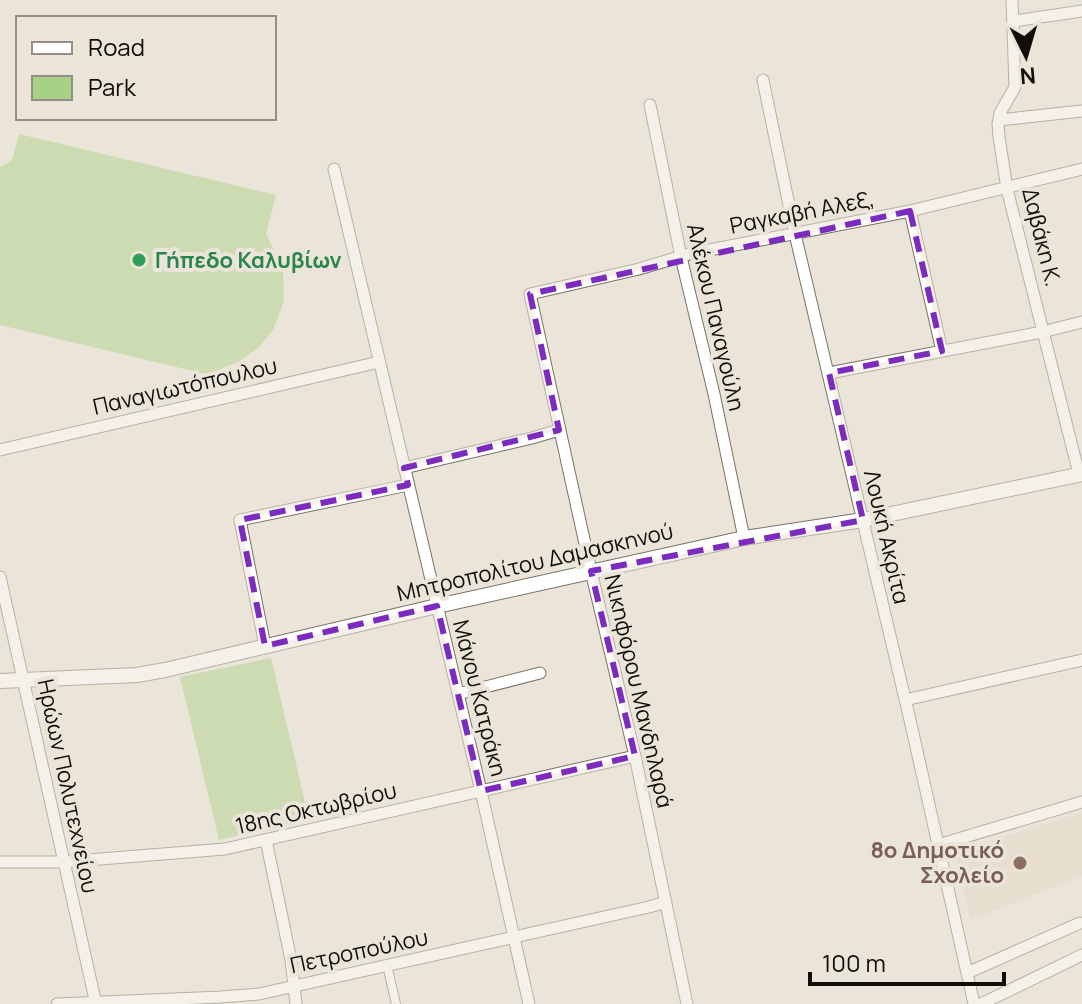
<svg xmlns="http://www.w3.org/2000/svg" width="1082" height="1004" font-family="Manrope,sans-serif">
<rect width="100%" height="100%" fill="#ebe4d8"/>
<path fill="#e2d7c4" d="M 1082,813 L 1082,876 L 970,920 L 955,851 Z"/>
<path fill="#a7d184" d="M 19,134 L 276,195 L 266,234 L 283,270 L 284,301 L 273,330 L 259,347 L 240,361 L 218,370 L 214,376 L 0,325 L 0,167 L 12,160 Z
M 271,658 L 309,819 L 219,840 L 180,677 Z"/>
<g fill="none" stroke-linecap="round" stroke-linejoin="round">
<g stroke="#797267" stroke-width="10">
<path id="pedestrian" d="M 387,965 L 396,1004"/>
</g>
<g stroke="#797267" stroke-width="13">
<path id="minor" d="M 1012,0 L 1015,87 L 1000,113 L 998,124 L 999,137 L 1007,189 L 1079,474
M 1014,21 L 1082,11
M 763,80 L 795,234 L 910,720 L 974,1004
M 650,105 L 681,257 L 714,394 L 744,538
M 999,120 L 1082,111
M 334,169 L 481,791 L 529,1004
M 910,211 L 942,351
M 829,373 L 1042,332 L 1082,322
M 0,450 L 379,362
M 404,468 L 532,438 L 559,430
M 0,577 L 96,1004
M 265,646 L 240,520 L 408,485
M 458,694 L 540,673
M 905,700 L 1082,660
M 266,840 L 291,960 L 296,1004
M 938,845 L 1082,802
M 0,862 L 63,862 L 225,849 L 635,756
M 967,973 L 1080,923
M 57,1004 L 221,997 L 259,994 L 649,907 L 666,902
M 687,1004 L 635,756 L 591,571 L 530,294 L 639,269 L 689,254 L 910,211 L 1082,169
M 981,1004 L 1082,955"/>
</g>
<g stroke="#797267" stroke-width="16">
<path id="tertiary" d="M 0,681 L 137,675 L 165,670 L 437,606 L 744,538 L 863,520 L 1082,474"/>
</g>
<use href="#pedestrian" stroke="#fff" stroke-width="8"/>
<use href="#minor" stroke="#fff" stroke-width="11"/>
<use href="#tertiary" stroke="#fff" stroke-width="14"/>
</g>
<path d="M0 0H1082V1004H0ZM 910,211 L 942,351 L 829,373 L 863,520 L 591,571 L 635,756 L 481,791 L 437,606 L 265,646 L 240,520 L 408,485 L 404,468 L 559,430 L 530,294 Z" fill="#ebe4d8" fill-opacity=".55" fill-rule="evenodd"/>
<path fill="none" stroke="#7b2cbf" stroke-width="6" stroke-dasharray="16 10" stroke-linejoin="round" d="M 910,211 L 942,351 L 829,373 L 863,520 L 591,571 L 635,756 L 481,791 L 437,606 L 265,646 L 240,520 L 408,485 L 404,468 L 559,430 L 530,294 Z"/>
<circle fill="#2e9e5b" stroke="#ebe4d8" stroke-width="3" cx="139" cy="260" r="8"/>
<circle fill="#8d6e63" stroke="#ebe4d8" stroke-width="3" cx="1020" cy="863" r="8"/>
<g text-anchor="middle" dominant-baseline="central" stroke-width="8" stroke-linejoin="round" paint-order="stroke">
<g font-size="22" fill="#110e0a" stroke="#ebe4d8">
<text transform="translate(802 212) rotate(-11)">Ραγκαβή Αλεξ,</text>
<text transform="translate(1042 237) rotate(76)">Δαβάκη Κ.</text>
<text transform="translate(716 317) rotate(77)">Αλέκου Παναγούλη</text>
<text transform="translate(185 386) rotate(-13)">Παναγιωτόπουλου</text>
<text transform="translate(887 537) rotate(77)">Λουκή Ακρίτα</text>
<text transform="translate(535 562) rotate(-13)">Μητροπολίτου Δαμασκηνού</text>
<text transform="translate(639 691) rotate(77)">Νικηφόρου Μανδηλαρά</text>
<text transform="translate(480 698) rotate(76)">Μάνου Κατράκη</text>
<text transform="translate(68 786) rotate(78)">Ηρώων Πολυτεχνείου</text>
<text transform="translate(316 808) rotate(-13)">18ης Οκτωβρίου</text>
<text transform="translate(359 951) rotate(-12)">Πετροπούλου</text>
</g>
<g font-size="22" font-weight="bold" fill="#27864d" stroke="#ebe4d8" text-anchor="start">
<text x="155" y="260">Γήπεδο Καλυβίων</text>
</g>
<g font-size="22" font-weight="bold" fill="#785e54" stroke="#ebe4d8" text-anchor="end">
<text x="1004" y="850">8ο Δημοτικό<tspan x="1004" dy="25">Σχολείο</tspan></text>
</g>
</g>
<rect x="16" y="16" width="260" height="104" fill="#ebe4d8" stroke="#948e86" stroke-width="2"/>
<rect x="32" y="42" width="40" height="12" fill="#ffffff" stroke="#948e86" stroke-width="2"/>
<text x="88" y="56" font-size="24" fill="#110e0a">Road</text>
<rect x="32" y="76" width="40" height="24" fill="#a7d184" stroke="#948e86" stroke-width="2"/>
<text x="88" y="96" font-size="24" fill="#110e0a">Park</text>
<g transform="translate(1026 56) rotate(175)" stroke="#ebe4d8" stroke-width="6" paint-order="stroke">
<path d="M0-6L14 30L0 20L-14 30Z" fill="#110e0a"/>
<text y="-12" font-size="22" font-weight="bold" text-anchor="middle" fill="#110e0a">N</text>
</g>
<path d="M810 972v12h194v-12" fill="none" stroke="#110e0a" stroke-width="4"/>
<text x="822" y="972" font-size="24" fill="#110e0a" stroke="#ebe4d8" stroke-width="6" paint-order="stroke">100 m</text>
</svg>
